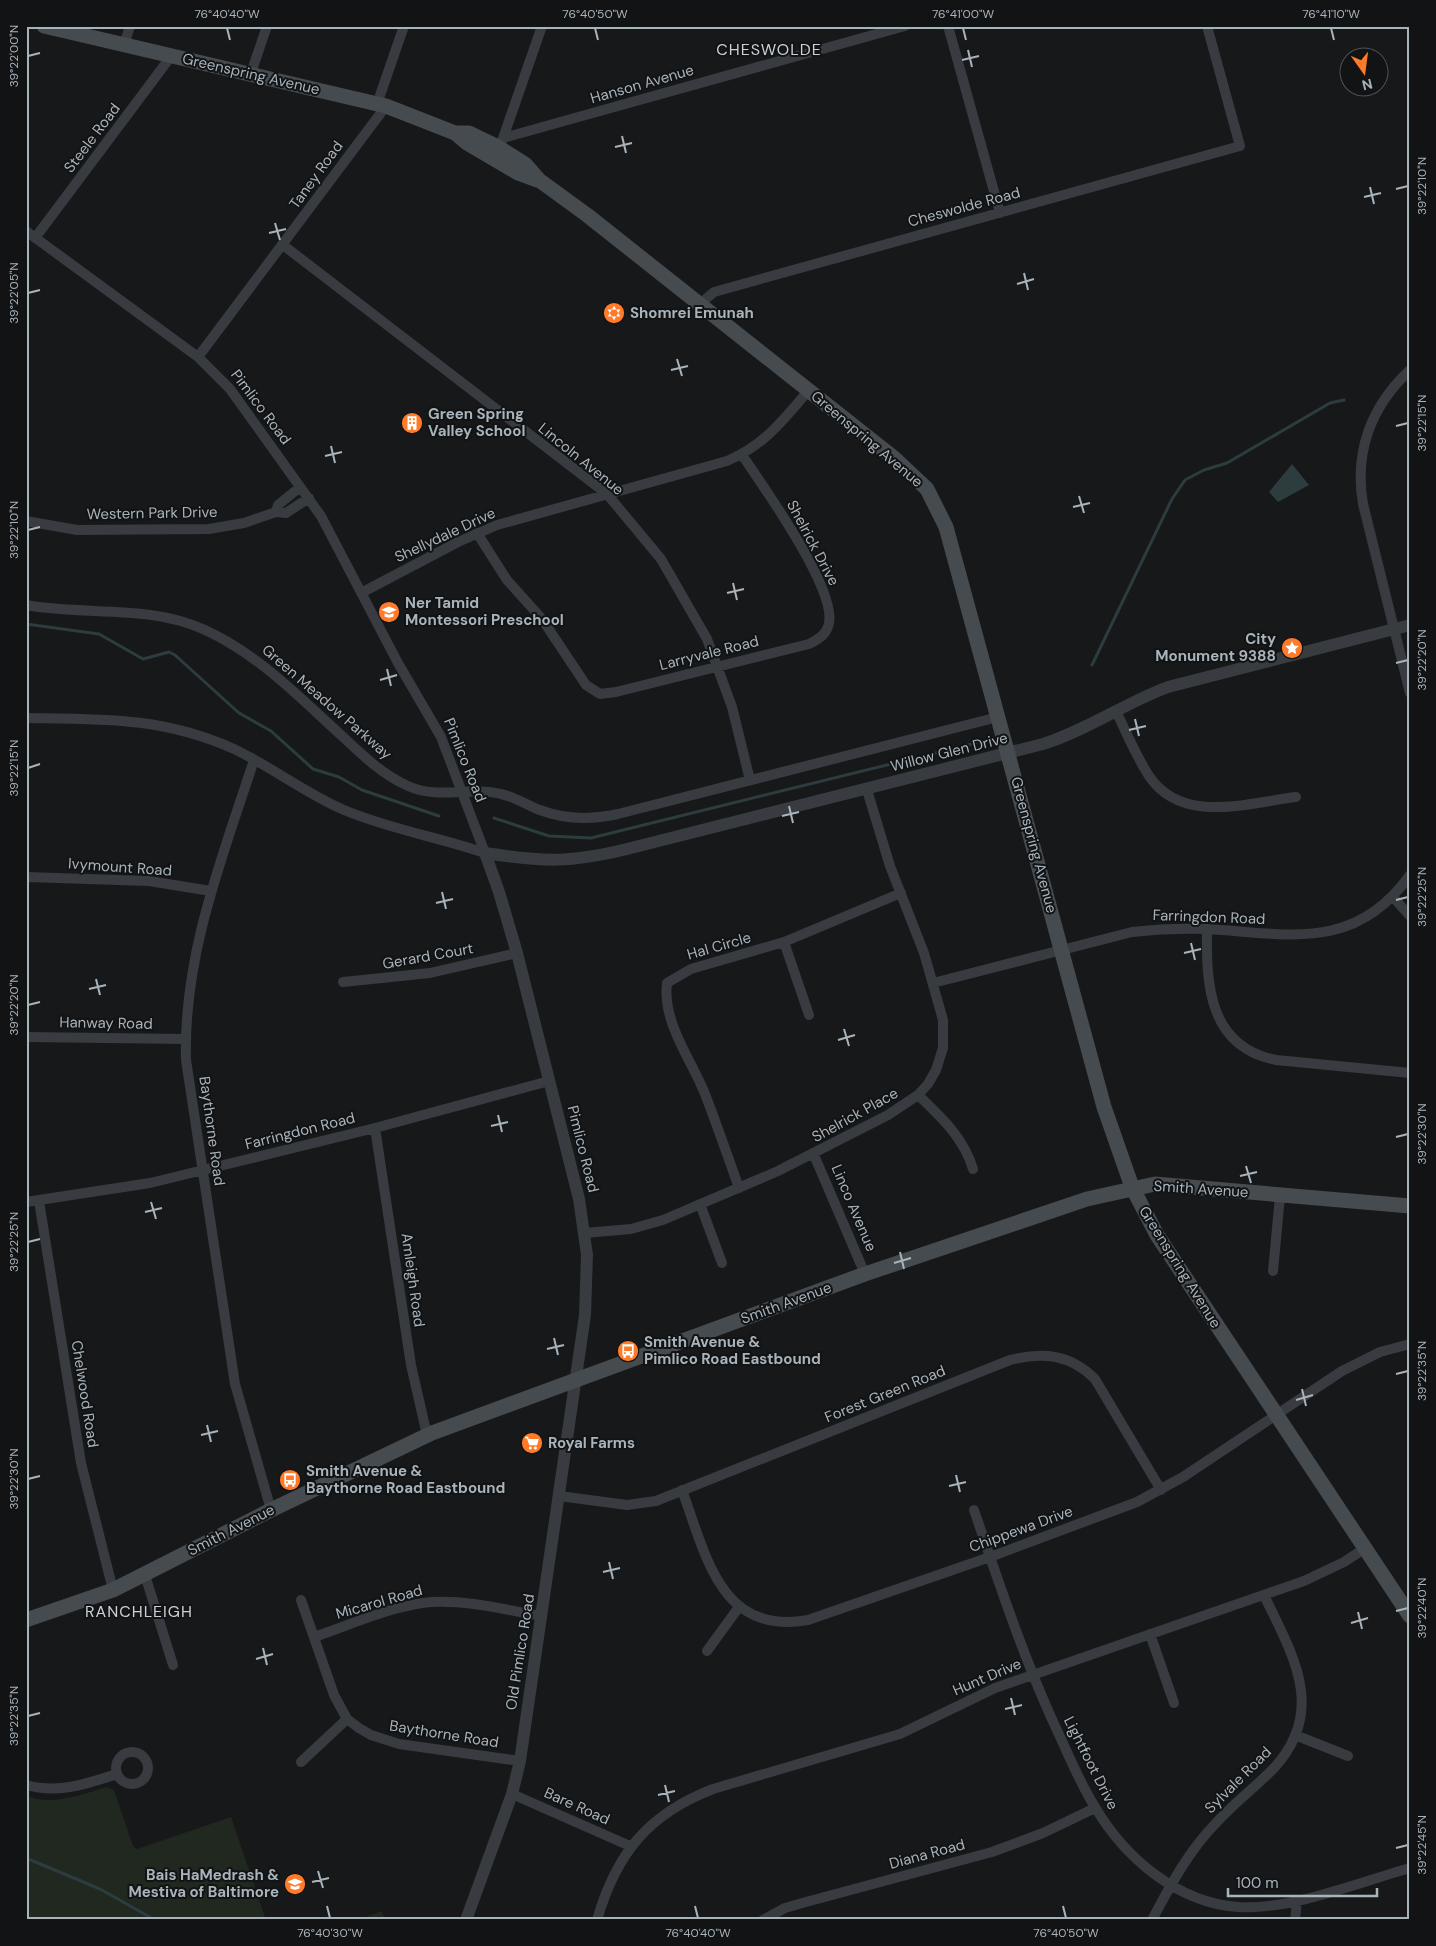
<svg xmlns="http://www.w3.org/2000/svg" width="1436" height="1946" font-family="'DM Sans',sans-serif">
<rect width="100%" height="100%" fill="#17181a"/>
<path fill="#20281f" d="M 106,1787 L 114,1790 L 133,1846 L 137,1849 L 231,1817 L 266,1920 L 26,1920 L 26,1796 C 52,1806 81,1795 106,1787 Z
M 382,1911 L 385,1920 L 357,1920 Z"/>
<path fill="#2c3c3f" d="M 1292,464 L 1309,485 L 1278,502 L 1269,492 Z"/>
<g fill="none" stroke-linecap="round" stroke-linejoin="round">
<path stroke="#2c3c3f" stroke-width="3" d="M 26,624 L 99,634 L 143,659 L 169,652 L 175,655 L 239,713 L 271,731 L 313,769 L 339,777 L 362,790 L 439,816
M 1092,665 L 1172,499 L 1185,480 L 1204,470 L 1227,463 L 1330,403 L 1344,400
M 494,818 L 549,836 L 591,838 L 976,743
M 26,1858 L 100,1889 L 155,1920"/>
<path stroke="#383b3f" stroke-width="10" d="M 948,26 L 1000,213
M 124,45 L 130,26
M 251,73 L 267,26
M 377,104 L 404,26
M 503,138 L 905,26
M 502,141 L 542,26
M 26,231 L 198,357 L 230,389 L 321,516 L 398,663 L 441,737 L 485,853
M 35,238 L 172,55
M 283,245 L 607,494 L 661,559 L 707,639 L 732,707 L 750,780
M 700,304 L 714,292 L 1240,146 L 1207,26
M 198,357 L 386,106
M 1410,370 C 1371,406 1354,452 1363,504 L 1410,693
M 276,512 L 278,505 L 300,487
M 26,521 L 77,530 L 209,529 L 244,523 L 276,512 L 286,513 L 309,498
M 477,533 L 507,580 L 542,619 L 586,685 L 600,694 L 616,692 L 809,644 C 819,639 827,634 829,623 C 836,588 763,486 742,455
M 361,593 L 458,542 L 497,525 L 727,461 C 765,445 783,420 809,390
M 26,605 C 86,616 148,604 205,630 C 258,654 299,697 342,736 C 362,755 383,775 408,786 C 439,800 470,786 501,794 C 515,797 527,805 540,810 C 566,820 591,820 618,814 L 998,717
M 1116,711 C 1126,732 1136,756 1149,776 C 1182,825 1247,803 1296,797
M 26,718 C 102,719 163,717 234,749 C 272,767 305,793 344,810 C 389,829 438,837 485,853
M 254,760 C 222,858 183,956 186,1060 L 235,1384 L 271,1510
M 26,877 L 149,881 L 211,891
M 1393,897 L 1410,916
M 1207,929 C 1206,985 1209,1047 1276,1060 L 1410,1073
M 784,942 L 809,1015
M 343,982 L 430,973 L 517,953
M 933,983 L 1132,932 C 1157,929 1182,928 1208,929 C 1289,934 1355,952 1410,875
M 26,1037 L 185,1039
M 918,1095 C 941,1117 964,1138 973,1169
M 375,1128 L 411,1365 L 427,1435
M 814,1155 L 865,1274
M 739,1188 C 728,1157 717,1125 705,1094 C 691,1059 662,1022 667,983 L 691,969 L 784,942 L 901,893
M 39,1201 L 81,1463 L 113,1590
M 26,1202 L 150,1183 L 375,1128 L 549,1081
M 700,1204 L 722,1263
M 585,1233 L 631,1229 L 663,1220 L 778,1171 L 888,1115 L 918,1095 L 928,1084 L 936,1070 L 943,1048 L 943,1020 L 924,953 L 890,866 L 867,790
M 1273,1271 L 1280,1196
M 682,1490 C 706,1555 720,1636 808,1620 L 990,1557 L 1137,1502 L 1183,1477 L 1342,1371 L 1380,1352 L 1410,1344
M 559,1496 L 627,1505 L 656,1501 L 1010,1360 C 1043,1352 1070,1354 1095,1379 L 1161,1490
M 974,1510 C 999,1583 1023,1656 1055,1726 C 1068,1753 1079,1782 1095,1807 C 1125,1858 1178,1903 1238,1907 C 1288,1911 1360,1882 1410,1868
M 145,1575 L 173,1665
M 301,1600 L 334,1695 L 347,1719 L 359,1728 L 371,1735 L 399,1744 L 520,1761
M 1150,1634 L 1174,1703
M 314,1637 C 350,1625 394,1605 431,1602 C 468,1600 506,1610 542,1616
M 707,1651 L 739,1607
M 1295,1735 L 1348,1756
M116 1768a16 16 0 1 1 32 0a16 16 0 1 1-32 0Z
M 301,1762 L 347,1719
M 26,1785 C 58,1794 86,1784 117,1774
M 512,1794 L 630,1846
M 597,1920 C 616,1854 648,1814 713,1789 L 900,1734 L 995,1688 L 1304,1581 L 1344,1562 L 1364,1549
M 763,1920 L 785,1908 L 806,1902 L 992,1852 L 1043,1833 L 1095,1808
M 1152,1920 C 1170,1886 1189,1850 1217,1822 C 1235,1802 1257,1786 1275,1767 C 1327,1709 1292,1654 1264,1595
M 1295,1920 L 1297,1901"/>
<path stroke="#383b3f" stroke-width="12" d="M 466,1920 L 512,1794 L 520,1761 L 585,1315 L 587,1255 L 579,1199 L 517,953 L 499,892 L 485,853 C 543,862 570,863 627,849 L 1043,744 C 1087,730 1125,703 1168,687 L 1410,625"/>
<path stroke="#464b4f" stroke-width="15" d="M 44,26 L 386,106 L 455,133 L 467,143 L 518,173 L 537,180
M 455,133 L 469,133 L 498,147 L 525,164 L 539,180 L 587,215 L 894,458 L 927,489 L 946,527 L 1104,1107 L 1132,1187 L 1157,1235 L 1410,1616
M 26,1620 L 113,1590 L 271,1510 L 432,1433 L 865,1274 L 1087,1199 L 1155,1184 L 1410,1206"/>
</g>
<path fill="none" stroke="#a8b3ba" stroke-width="2" d="M 227,28 L 230,40M 595,28 L 598,40M 963,28 L 966,40M 1331,28 L 1334,40M 968,50 L 972,67M 28,56 L 40,53M 962,60 L 979,56M 622,136 L 626,153M 615,147 L 632,143M 1370,187 L 1374,204M 1396,189 L 1408,186M 1364,197 L 1381,193M 275,223 L 280,240M 269,233 L 286,229M 1024,273 L 1028,290M 1017,284 L 1034,279M 28,293 L 40,290M 677,359 L 682,376M 671,370 L 688,366M 1396,426 L 1408,423M 331,446 L 335,463M 325,456 L 342,452M 1079,496 L 1084,513M 1073,507 L 1090,503M 28,530 L 40,527M 733,583 L 737,600M 727,593 L 744,589M 1396,663 L 1408,660M 387,669 L 391,686M 380,680 L 397,675M 1135,719 L 1139,736M 1129,730 L 1146,726M 28,768 L 40,764M 789,806 L 793,823M 782,816 L 799,812M 442,892 L 446,909M 1396,900 L 1408,897M 436,903 L 453,899M 1191,943 L 1195,960M 1184,953 L 1201,949M 96,979 L 100,995M 89,989 L 106,985M 28,1005 L 40,1002M 844,1029 L 849,1046M 838,1040 L 855,1035M 498,1115 L 502,1132M 491,1126 L 508,1122M 1396,1137 L 1408,1134M 1246,1166 L 1251,1183M 1240,1176 L 1257,1172M 151,1202 L 156,1219M 145,1212 L 162,1208M 28,1242 L 40,1239M 900,1252 L 904,1269M 894,1263 L 911,1258M 554,1338 L 558,1355M 547,1349 L 564,1345M 1396,1374 L 1408,1371M 1302,1389 L 1306,1406M 1296,1400 L 1313,1395M 207,1425 L 211,1442M 201,1435 L 218,1431M 956,1475 L 960,1492M 28,1479 L 40,1476M 949,1486 L 966,1482M 609,1562 L 613,1579M 603,1572 L 620,1568M 1396,1611 L 1408,1608M 1358,1612 L 1362,1629M 1351,1623 L 1368,1618M 263,1648 L 267,1665M 256,1659 L 273,1654M 1011,1698 L 1015,1715M 1005,1709 L 1022,1705M 28,1716 L 40,1713M 665,1785 L 669,1802M 658,1795 L 675,1791M 1396,1848 L 1408,1845M 318,1871 L 323,1888M 312,1882 L 329,1878M 327,1906 L 330,1918M 695,1906 L 698,1918M 1063,1906 L 1066,1918"/>
<defs>
<g id="synagogue-disc" transform="scale(1.125)"><circle r="9.5" fill="#ff7b2a" stroke="#121315"/><path d="M0-6.5L5.6 3.2H-5.6ZM0 6.5L5.6-3.2H-5.6Z" fill="#fff"/></g>
<g id="building-disc" transform="scale(1.125)"><circle r="9.5" fill="#ff7b2a" stroke="#121315"/><path d="M-4-6H4V6H1V3H-1V6H-4ZM-2.5-4.3h1.7v1.8h-1.7ZM.8-4.3h1.7v1.8H.8ZM-2.5-1h1.7V.8h-1.7ZM.8-1h1.7V.8H.8Z" fill="#fff"/></g>
<g id="school-disc" transform="scale(1.125)"><circle r="9.5" fill="#ff7b2a" stroke="#121315"/><path d="M0-5L7-2L0 1L-7-2ZM-4 1L0 2.5L4 1V4Q0 6-4 4Z" fill="#fff"/></g>
<g id="sight-disc" transform="scale(1.125)"><circle r="9.5" fill="#ff7b2a" stroke="#121315"/><path d="M0-6L1.8-2.2L6-1.7L2.9 1.2L3.7 5.4L0 3.3L-3.7 5.4L-2.9 1.2L-6-1.7L-1.8-2.2Z" fill="#fff"/></g>
<g id="bus-disc" transform="scale(1.125)"><circle r="9.5" fill="#ff7b2a" stroke="#121315"/><path d="M-5-6H5V4H4V6H2V4H-2V6H-4V4H-5ZM-3.5-4V0h7V-4ZM-3.5 1.2v1.5H-2V1.2ZM2 1.2v1.5H3.5V1.2Z" fill="#fff"/></g>
<g id="supermarket-disc" transform="scale(1.125)"><circle r="9.5" fill="#ff7b2a" stroke="#121315"/><path d="M-6-5.5h2.5l.6 2H6L4.5 2H-2.5L-4.4-4H-6ZM-1.5 3.2a1.3 1.3 0 1 0 .1 0ZM3 3.2a1.3 1.3 0 1 0 .1 0Z" fill="#fff"/></g>
</defs>
<g fill-rule="evenodd">
<use href="#synagogue-disc" x="614" y="313"/>
<use href="#building-disc" x="412" y="423"/>
<use href="#school-disc" x="389" y="612"/>
<use href="#sight-disc" x="1292" y="648"/>
<use href="#bus-disc" x="628" y="1351"/>
<use href="#supermarket-disc" x="532" y="1443"/>
<use href="#bus-disc" x="290" y="1480"/>
<use href="#school-disc" x="295" y="1884"/>
</g>
<g text-anchor="middle" dominant-baseline="central" stroke-width="4" stroke-linejoin="round" paint-order="stroke">
<g font-size="15" fill="#a8b3ba" stroke="#121315">
<text transform="translate(251 74) rotate(13)">Greenspring Avenue</text>
<text transform="translate(642 84) rotate(-16)">Hanson Avenue</text>
<text transform="translate(92 138) rotate(-53)">Steele Road</text>
<text transform="translate(316 175) rotate(-54)">Taney Road</text>
<text transform="translate(964 207) rotate(-15)">Cheswolde Road</text>
<text transform="translate(261 407) rotate(53)">Pimlico Road</text>
<text transform="translate(867 439) rotate(40)">Greenspring Avenue</text>
<text transform="translate(581 459) rotate(39)">Lincoln Avenue</text>
<text transform="translate(152 513) rotate(-1)">Western Park Drive</text>
<text transform="translate(445 535) rotate(-25)">Shellydale Drive</text>
<text transform="translate(813 543) rotate(62)">Shelrick Drive</text>
<text transform="translate(709 653) rotate(-14)">Larryvale Road</text>
<text transform="translate(327 702) rotate(41)">Green Meadow Parkway</text>
<text transform="translate(949 752) rotate(-14)">Willow Glen Drive</text>
<text transform="translate(465 760) rotate(68)">Pimlico Road</text>
<text transform="translate(1034 845) rotate(75)">Greenspring Avenue</text>
<text transform="translate(120 867) rotate(4)">Ivymount Road</text>
<text transform="translate(1209 917) rotate(2)">Farringdon Road</text>
<text transform="translate(719 946) rotate(-16)">Hal Circle</text>
<text transform="translate(428 956) rotate(-10)">Gerard Court</text>
<text transform="translate(106 1023) rotate(1)">Hanway Road</text>
<text transform="translate(855 1115) rotate(-29)">Shelrick Place</text>
<text transform="translate(212 1131) rotate(82)">Baythorne Road</text>
<text transform="translate(300 1131) rotate(-14)">Farringdon Road</text>
<text transform="translate(583 1149) rotate(76)">Pimlico Road</text>
<text transform="translate(1201 1189) rotate(4)">Smith Avenue</text>
<text transform="translate(854 1208) rotate(67)">Linco Avenue</text>
<text transform="translate(1180 1267) rotate(58)">Greenspring Avenue</text>
<text transform="translate(413 1280) rotate(82)">Amleigh Road</text>
<text transform="translate(786 1303) rotate(-20)">Smith Avenue</text>
<text transform="translate(85 1394) rotate(81)">Chelwood Road</text>
<text transform="translate(885 1394) rotate(-22)">Forest Green Road</text>
<text transform="translate(1021 1529) rotate(-20)">Chippewa Drive</text>
<text transform="translate(231 1530) rotate(-27)">Smith Avenue</text>
<text transform="translate(379 1602) rotate(-16)">Micarol Road</text>
<text transform="translate(520 1652) rotate(-81)">Old Pimlico Road</text>
<text transform="translate(987 1677) rotate(-23)">Hunt Drive</text>
<text transform="translate(444 1734) rotate(9)">Baythorne Road</text>
<text transform="translate(1091 1763) rotate(63)">Lightfoot Drive</text>
<text transform="translate(1238 1780) rotate(-45)">Sylvale Road</text>
<text transform="translate(577 1806) rotate(24)">Bare Road</text>
<text transform="translate(927 1854) rotate(-15)">Diana Road</text>
</g>
<g font-size="15" font-weight="bold" fill="#a8b3ba" stroke="#121315" text-anchor="start">
<text x="630" y="313">Shomrei Emunah</text>
<text x="428" y="414">Green Spring<tspan x="428" dy="17">Valley School</tspan></text>
<text x="405" y="603">Ner Tamid<tspan x="405" dy="17">Montessori Preschool</tspan></text>
<text x="1276" y="639" text-anchor="end">City<tspan x="1276" dy="17">Monument 9388</tspan></text>
<text x="644" y="1342">Smith Avenue &amp;<tspan x="644" dy="17">Pimlico Road Eastbound</tspan></text>
<text x="548" y="1443">Royal Farms</text>
<text x="306" y="1471">Smith Avenue &amp;<tspan x="306" dy="17">Baythorne Road Eastbound</tspan></text>
<text x="279" y="1875" text-anchor="end">Bais HaMedrash &amp;<tspan x="279" dy="17">Mestiva of Baltimore</tspan></text>
</g>
<g font-size="16" letter-spacing="1" fill="#cad1d6" stroke="#121315">
<text x="769" y="49">CHESWOLDE</text>
<text x="139" y="1611">RANCHLEIGH</text>
</g>
</g>
<rect width="1436" height="1946" fill="none" stroke="#121315" stroke-width="55"/>
<g transform="translate(1364 72) rotate(166)"><circle r="24" fill="#121315" stroke="#4e5357"/>
<path d="M0-4L9 19L0 12L-9 19Z" fill="#ff7b2a"/>
<text y="-8" font-size="14" font-weight="bold" text-anchor="middle" fill="#a8b3ba">N</text>
</g>
<path d="M1228 1888v8h149v-8" fill="none" stroke="#a8b3ba" stroke-width="2.5"/>
<text x="1236" y="1888" font-size="15" fill="#a8b3ba" stroke="#121315" stroke-width="4" paint-order="stroke">100 m</text>
<rect x="28" y="28" width="1380" height="1890" fill="none" stroke="#a8b3ba" stroke-width="2"/>
<g font-size="12" text-anchor="middle" fill="#a8b3ba">
<text x="227" y="18">76°40'40"W</text>
<text x="595" y="18">76°40'50"W</text>
<text x="963" y="18">76°41'00"W</text>
<text x="1331" y="18">76°41'10"W</text>
<text transform="translate(14 56) rotate(-90)" y="4">39°22'00"N</text>
<text transform="translate(1422 186) rotate(-90)" y="4">39°22'10"N</text>
<text transform="translate(14 293) rotate(-90)" y="4">39°22'05"N</text>
<text transform="translate(1422 423) rotate(-90)" y="4">39°22'15"N</text>
<text transform="translate(14 530) rotate(-90)" y="4">39°22'10"N</text>
<text transform="translate(1422 660) rotate(-90)" y="4">39°22'20"N</text>
<text transform="translate(14 768) rotate(-90)" y="4">39°22'15"N</text>
<text transform="translate(1422 897) rotate(-90)" y="4">39°22'25"N</text>
<text transform="translate(14 1005) rotate(-90)" y="4">39°22'20"N</text>
<text transform="translate(1422 1134) rotate(-90)" y="4">39°22'30"N</text>
<text transform="translate(14 1242) rotate(-90)" y="4">39°22'25"N</text>
<text transform="translate(1422 1371) rotate(-90)" y="4">39°22'35"N</text>
<text transform="translate(14 1479) rotate(-90)" y="4">39°22'30"N</text>
<text transform="translate(1422 1608) rotate(-90)" y="4">39°22'40"N</text>
<text transform="translate(14 1716) rotate(-90)" y="4">39°22'35"N</text>
<text transform="translate(1422 1845) rotate(-90)" y="4">39°22'45"N</text>
<text x="330" y="1937">76°40'30"W</text>
<text x="698" y="1937">76°40'40"W</text>
<text x="1066" y="1937">76°40'50"W</text>
</g>
</svg>
